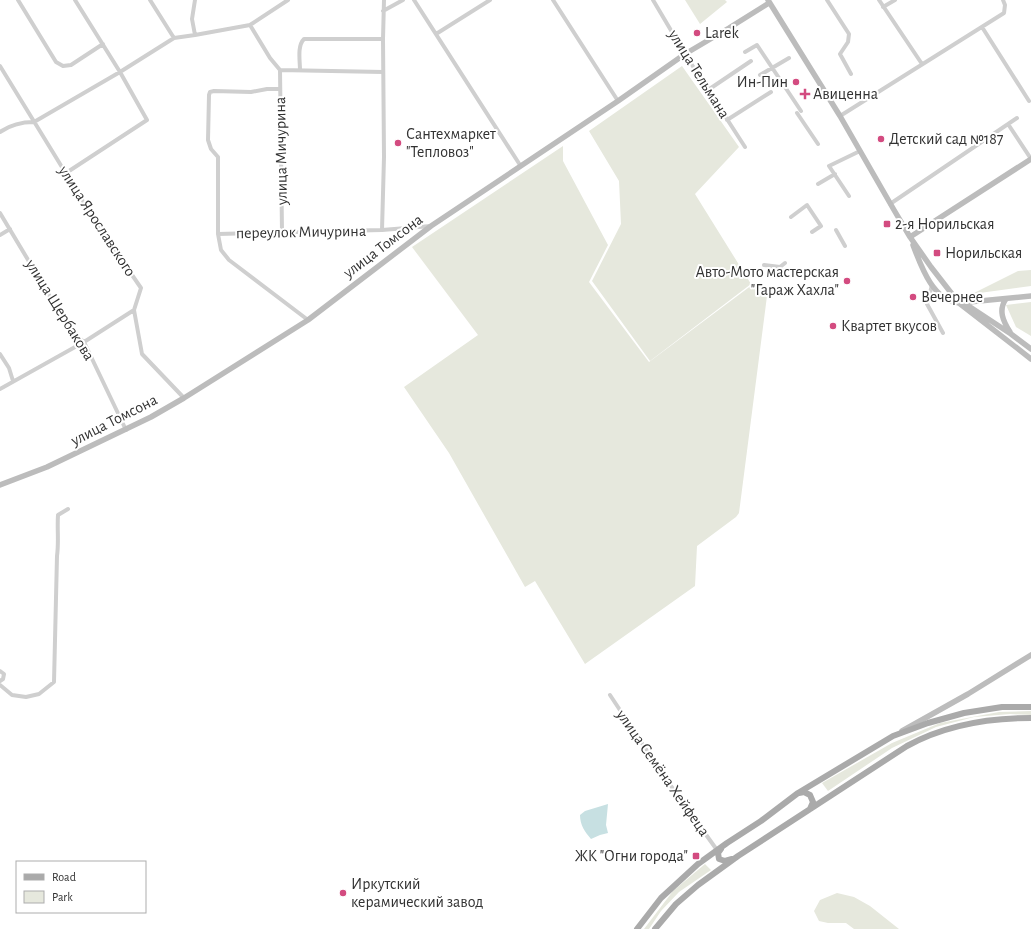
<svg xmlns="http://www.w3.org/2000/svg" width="1031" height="929" font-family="'Alegreya Sans',sans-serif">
<rect width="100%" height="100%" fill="#fff"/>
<path fill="#e6e8dd" d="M 685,0 L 725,0 L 727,2 L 700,24 Z
M 682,66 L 739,147 L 695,194 L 751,284 L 650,361 L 592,281 L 621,224 L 619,181 L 589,131 Z
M 563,146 L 563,161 L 608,245 L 589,282 L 649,362 L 752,285 L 767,296 L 739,513 L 736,517 L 697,546 L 695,586 L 585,664 L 535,581 L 525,587 L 449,453 L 404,387 L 478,335 L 412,247 Z
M 1031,270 L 1031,286 L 972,294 L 1018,271 Z
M 1031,302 L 1031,336 L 1016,327 L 1006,305 Z
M 1031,711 L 1031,715 L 1010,714 L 974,717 L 936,727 L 892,748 L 828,791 L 822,783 L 892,743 L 940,723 L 999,712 Z
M 705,864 L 711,870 L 679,892 L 661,911 L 649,929 L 644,929 L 673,891 Z
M 837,893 L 854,897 L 870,906 L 899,929 L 854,929 L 846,923 L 828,923 L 819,921 L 814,911 L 820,900 Z"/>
<path fill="#c7e0e2" d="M 608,804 L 606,825 L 608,833 L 600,835 L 591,839 C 585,832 580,825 580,815 L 585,811 Z"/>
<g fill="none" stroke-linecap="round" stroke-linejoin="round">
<path stroke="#cfcfcf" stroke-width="4" d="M 18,0 L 56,62 L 63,66 L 71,65 L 103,44
M 150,0 L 174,38
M 195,0 L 192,19 L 195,35
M 414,0 L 520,165
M 553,0 L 618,101
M 653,0 L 685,54 L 745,147
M 827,0 L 849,34 L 848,42 L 840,54 L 851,74
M 879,0 L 922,64
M 883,7 L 895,0
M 383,11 L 403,0
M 250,25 L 270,58 L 280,70 L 383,72
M 982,27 L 1029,101
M 436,34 L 490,0
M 745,52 L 757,45 L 801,111
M 0,66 L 95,221 L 141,288 L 134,310 L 142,354 L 184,398
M 280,70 L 282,232
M 300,70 C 300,61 297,46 304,39 L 383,39
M 760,75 L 789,58
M 280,89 L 267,89 L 251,92 L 214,91 L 210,92 L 209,95 L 208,140 L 211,149 L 218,157 L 218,234 L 221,250 L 229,260 L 308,320
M 708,90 L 751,61
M 797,113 L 818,144
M 840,116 L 1004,13 L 1005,5 L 1003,0
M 727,120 L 771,92
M 1008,124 L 1031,159
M 0,132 C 10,125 22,122 34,122 L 120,72 L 174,38 L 195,35 L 250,25 L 288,0
M 66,173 L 147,120 L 120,72 L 75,0
M 818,184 L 835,174
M 849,196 L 829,166 L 860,151
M 890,204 L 1017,118
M 0,213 L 70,330 L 84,342 L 126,430
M 791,217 L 807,205 L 821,226 L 812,232
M 382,230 L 384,157 L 383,39 L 384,0
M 836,230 L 845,246
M 218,234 L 382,230 L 431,226
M 0,235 L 10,229
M 764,265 L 780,267 L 785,263
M 932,285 L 927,304 L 943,333
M 0,354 L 9,368 L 13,381
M 0,389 L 84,342 L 134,310
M 0,671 L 4,674 L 3,679 L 0,681
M 0,685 L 12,695 L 26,697 L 39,694 L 54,682 L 57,556 C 59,542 57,529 58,515 L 68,509
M 610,695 L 663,775 L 717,850"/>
<path stroke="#bcbcbc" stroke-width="5.5" d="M 768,0 L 840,116 L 894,210 L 910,237 L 931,267 L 959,303 L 1031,359
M 910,237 L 1031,159
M 913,245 C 921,266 933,301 959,303 L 1031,296
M 1006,299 C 998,310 1003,321 1010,332
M 963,304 L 967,305 L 1011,334 L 1031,349
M 0,485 L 47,467 L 151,417 L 184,398 L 308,320 L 431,226 L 618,101 L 685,54 L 729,28 L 769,3
M 902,731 L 968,694 L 1031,655"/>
<path stroke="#aaa" stroke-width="6" d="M 799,793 L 804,792 L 810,795 L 813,802 L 810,809
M 721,849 L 718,853 L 719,859 L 725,861 L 732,859
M 637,929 L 661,898 L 698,864 L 727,843 L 761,821 L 798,793 L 893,736 L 928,723 L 964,713 L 1002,707 L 1031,707
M 655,929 L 676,904 L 698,885 L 738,856 L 907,746 C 945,725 988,718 1031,718"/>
</g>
<g fill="#d34b80" stroke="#fff" stroke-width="1.5">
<circle cx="697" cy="33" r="4"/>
<circle cx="796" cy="82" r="4"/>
<path d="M803 88h4v4h4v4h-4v4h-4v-4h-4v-4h4z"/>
<circle cx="881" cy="139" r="4"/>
<circle cx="398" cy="143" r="4"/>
<rect x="883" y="220" width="8" height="8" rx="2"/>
<rect x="933" y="249" width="8" height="8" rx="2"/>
<circle cx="847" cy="281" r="4"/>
<circle cx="913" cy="297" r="4"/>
<circle cx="833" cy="326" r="4"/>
<rect x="692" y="852" width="8" height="8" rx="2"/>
<circle cx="343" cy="893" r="4"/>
</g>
<g text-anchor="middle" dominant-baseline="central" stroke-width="4" stroke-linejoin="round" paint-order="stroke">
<g font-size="16" fill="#323232" stroke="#fff" text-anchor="start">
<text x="705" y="33">Larek</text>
<text x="788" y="82" text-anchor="end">Ин-Пин</text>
<text x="813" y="94">Авиценна</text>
<text x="406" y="134">Сантехмаркет<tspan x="406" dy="18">"Тепловоз"</tspan></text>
<text x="889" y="139">Детский сад №187</text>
<text x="895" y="224">2-я Норильская</text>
<text x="945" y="253">Норильская</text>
<text x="839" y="272" text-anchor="end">Авто-Мото мастерская<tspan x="839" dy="18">"Гараж Хахла"</tspan></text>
<text x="921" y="297">Вечернее</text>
<text x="841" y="326">Квартет вкусов</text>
<text x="688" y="856" text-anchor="end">ЖК "Огни города"</text>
<text x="351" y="884">Иркутский<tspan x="351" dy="18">керамический завод</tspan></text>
</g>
<g font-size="16" fill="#323232" stroke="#fff">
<text transform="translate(699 74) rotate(58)">улица Тельмана</text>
<text transform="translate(281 151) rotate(-91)">улица Мичурина</text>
<text transform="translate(97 221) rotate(57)">улица Ярославского</text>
<text transform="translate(301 232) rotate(-1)">переулок Мичурина</text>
<text transform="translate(383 246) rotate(-37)">улица Томсона</text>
<text transform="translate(60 310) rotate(58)">улица Щербакова</text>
<text transform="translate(114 420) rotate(-27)">улица Томсона</text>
<text transform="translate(663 773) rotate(55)">улица Семёна Хейфеца</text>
</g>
</g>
<rect x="16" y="861" width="130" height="52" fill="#ffffff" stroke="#adadad"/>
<rect x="24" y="874" width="20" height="6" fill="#aaaaaa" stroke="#adadad"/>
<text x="52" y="881" font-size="12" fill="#323232">Road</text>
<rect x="24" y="891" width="20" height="12" fill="#e6e8dd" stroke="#adadad"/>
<text x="52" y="901" font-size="12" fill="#323232">Park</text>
</svg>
